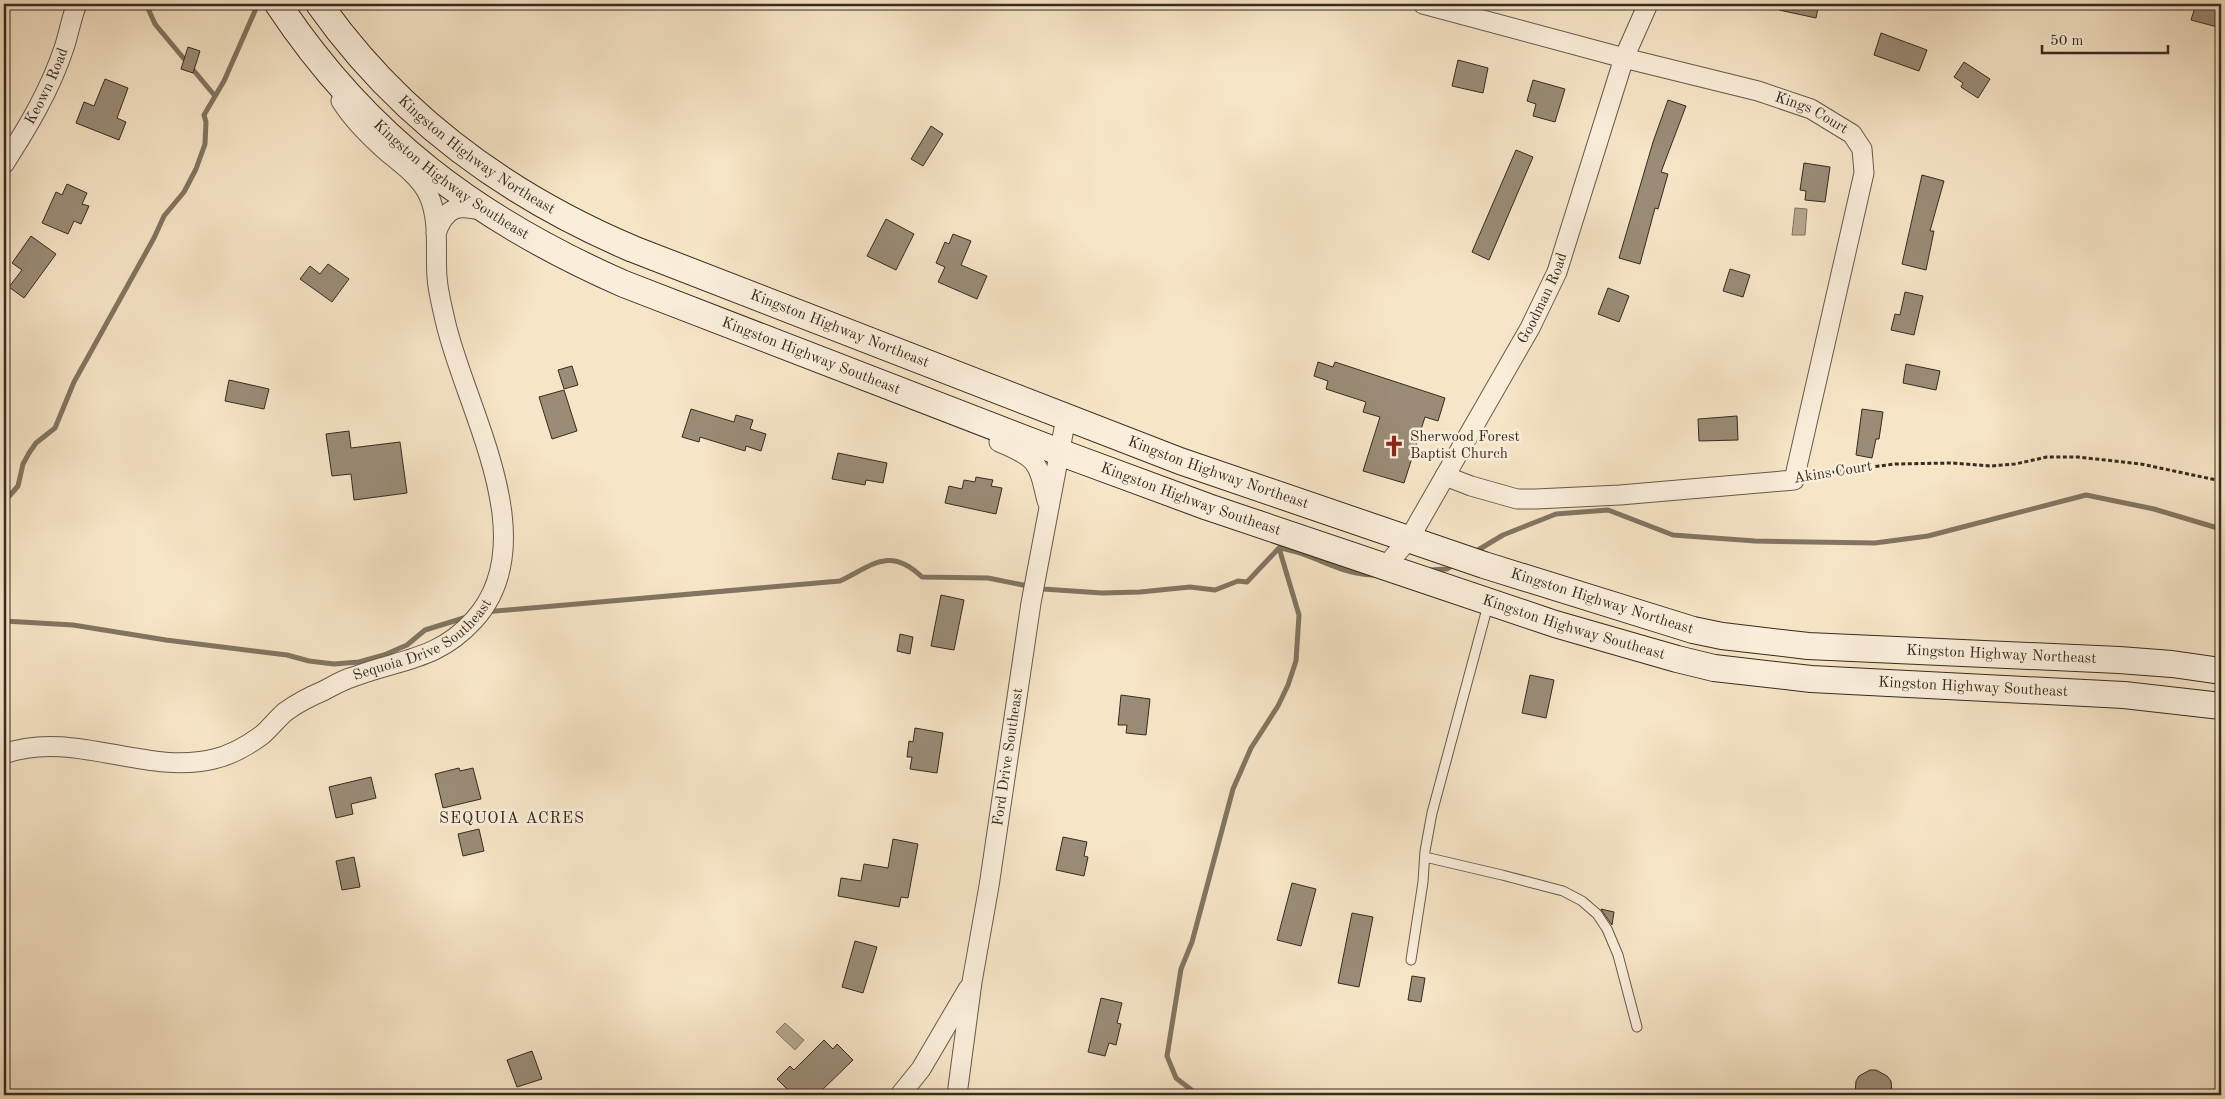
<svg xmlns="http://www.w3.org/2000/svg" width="2225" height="1099" font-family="'Old Standard TT',serif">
<rect width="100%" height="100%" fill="#f7e5c7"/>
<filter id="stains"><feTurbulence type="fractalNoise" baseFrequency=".004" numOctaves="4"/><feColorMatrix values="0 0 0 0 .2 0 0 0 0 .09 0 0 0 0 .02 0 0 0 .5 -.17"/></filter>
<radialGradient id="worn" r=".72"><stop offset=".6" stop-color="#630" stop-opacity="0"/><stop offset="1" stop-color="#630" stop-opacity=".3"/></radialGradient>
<path fill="#b5a68e" stroke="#827562" d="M 1795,208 L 1807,209 L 1805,235 L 1792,235 Z
M 785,1023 L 804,1040 L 795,1050 L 776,1032 Z"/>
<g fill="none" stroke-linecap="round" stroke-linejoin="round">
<path stroke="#827562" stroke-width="5" d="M 146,4 L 155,24 L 215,96
M 4,502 L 18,486 L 23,464 L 29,453 L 36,443 L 55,428 L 74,382 L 154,238 L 164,216 L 184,192 L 196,169 L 205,144 L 206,122 L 204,115 L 224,81 L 258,4
M 1279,548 C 1312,552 1339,575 1374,575
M 1473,553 L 1503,535 L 1556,514 L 1608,510 L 1673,535 L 1755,541 L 1875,543 L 1928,536 L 2086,495 L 2154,509 L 2221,529
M 1430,570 L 1447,569 L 1455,564
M 484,612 L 840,581 C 873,565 890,546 922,577 L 988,578 L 1043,589 L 1102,593 L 1140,592 L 1190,587 L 1215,590 L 1238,581 L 1247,582 L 1279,548
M 4,621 L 73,625 L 166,640 L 287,655 L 309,661 L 334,664 L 359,662 L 384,655 L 407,645 L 425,630 L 467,617
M 1198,1095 L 1176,1078 L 1167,1056 L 1181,969 L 1192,942 L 1233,789 L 1251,748 L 1278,706 L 1288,685 L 1296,661 L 1299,615 L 1279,548"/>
</g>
<path fill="#9a8c77" stroke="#352b20" d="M 1780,4 L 1819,4 L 1816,18 L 1779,10 Z
M 2196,4 L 2221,4 L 2221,28 L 2191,20 Z
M 1881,33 L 1927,50 L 1919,71 L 1874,55 Z
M 188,47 L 200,51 L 193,73 L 181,69 Z
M 1458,60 L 1488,68 L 1483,93 L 1452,86 Z
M 1964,62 L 1990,79 L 1978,98 L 1961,87 L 1963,83 L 1954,77 Z
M 105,79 L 128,88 L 117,118 L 126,122 L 119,140 L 76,123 L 84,102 L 94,106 Z
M 1533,80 L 1565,89 L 1555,122 L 1533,116 L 1536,104 L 1527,101 Z
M 1668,100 L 1686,106 L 1661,172 L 1668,174 L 1658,209 L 1655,208 L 1640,264 L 1619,258 L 1653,142 Z
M 931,126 L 943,134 L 923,166 L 911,159 Z
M 1516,150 L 1533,157 L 1489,260 L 1472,252 Z
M 1804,163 L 1830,167 L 1825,202 L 1805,200 L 1806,191 L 1800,190 Z
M 1922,175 L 1944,181 L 1930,231 L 1934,231 L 1926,270 L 1902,264 Z
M 67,184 L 87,193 L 82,204 L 89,206 L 81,224 L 74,221 L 68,234 L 42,223 L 56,192 L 62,195 Z
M 886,219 L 914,234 L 896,270 L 867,256 Z
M 953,234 L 971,241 L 961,265 L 987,276 L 977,299 L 938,282 L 945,267 L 936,263 L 945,242 L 949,244 Z
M 31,236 L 56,254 L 24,298 L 9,287 L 22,270 L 12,263 Z
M 328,264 L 349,279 L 332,302 L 300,279 L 310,266 L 320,274 Z
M 1730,269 L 1750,275 L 1743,297 L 1723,291 Z
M 1608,288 L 1629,296 L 1619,322 L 1598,314 Z
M 1905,292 L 1923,296 L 1914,335 L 1891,330 L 1895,314 L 1900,315 Z
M 1318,362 L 1333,367 L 1335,362 L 1445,398 L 1438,421 L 1425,417 L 1404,483 L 1363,471 L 1380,417 L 1363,412 L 1366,402 L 1326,389 L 1328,381 L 1314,376 Z
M 1906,364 L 1940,371 L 1936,390 L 1903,383 Z
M 572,366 L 578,385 L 564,389 L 558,370 Z
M 229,380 L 269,389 L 264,409 L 225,401 Z
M 564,390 L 577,431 L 552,439 L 539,397 Z
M 691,409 L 734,422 L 736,415 L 753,420 L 750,429 L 766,434 L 761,451 L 746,446 L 745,451 L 700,437 L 699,442 L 682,437 Z
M 1862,409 L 1883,412 L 1879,439 L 1876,439 L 1872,458 L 1856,455 Z
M 1737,416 L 1738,440 L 1699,441 L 1698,419 Z
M 349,431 L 351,448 L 400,442 L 407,493 L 354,500 L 351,474 L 332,476 L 326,434 Z
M 838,453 L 887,463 L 883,483 L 866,480 L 865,485 L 832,479 Z
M 976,477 L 993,480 L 991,486 L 1002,488 L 996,514 L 945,503 L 949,486 L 962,489 L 964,480 L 975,482 Z
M 941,595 L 964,600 L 954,650 L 931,646 Z
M 900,634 L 913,637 L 910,654 L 897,651 Z
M 1530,675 L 1554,680 L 1546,718 L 1522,713 Z
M 1121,695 L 1150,699 L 1146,735 L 1126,733 L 1127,725 L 1118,725 Z
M 915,728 L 943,733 L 937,773 L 910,769 L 912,757 L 907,757 L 909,741 L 913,742 Z
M 459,768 L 460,771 L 473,768 L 481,799 L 443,808 L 435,774 Z
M 371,777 L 376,798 L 351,804 L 353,814 L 336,818 L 329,787 Z
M 479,829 L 484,851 L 463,856 L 458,834 Z
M 1063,837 L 1087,842 L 1084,856 L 1088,857 L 1084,876 L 1056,870 Z
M 893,839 L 918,844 L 908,898 L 901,897 L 899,907 L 838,896 L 841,878 L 861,881 L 864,864 L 888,868 Z
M 354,857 L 360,887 L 342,890 L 336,861 Z
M 1292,883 L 1316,889 L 1301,946 L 1277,940 Z
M 1601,909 L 1614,912 L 1612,925 L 1602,911 Z
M 1352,913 L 1373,917 L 1359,987 L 1338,983 Z
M 855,941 L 877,947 L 863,993 L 842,987 Z
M 1412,976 L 1425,978 L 1421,1002 L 1408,1000 Z
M 1101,998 L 1122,1003 L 1117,1023 L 1121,1024 L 1116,1045 L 1109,1043 L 1105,1056 L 1088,1052 Z
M 824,1040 L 833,1049 L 837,1044 L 853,1060 L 817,1095 L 793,1095 L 777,1079 L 790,1066 L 794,1070 Z
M 532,1051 L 542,1079 L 517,1087 L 507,1060 Z
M 1870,1070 L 1876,1070 L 1887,1076 L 1891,1081 L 1892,1095 L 1855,1095 L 1856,1081 L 1859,1076 Z"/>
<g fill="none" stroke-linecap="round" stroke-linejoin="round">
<g stroke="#665a4a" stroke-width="11">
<path id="lane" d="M 1425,857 L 1502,875 L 1563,891 L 1582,901 L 1597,914 L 1607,929 L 1618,955 L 1637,1027
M 1411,960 L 1423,882 L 1425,851 L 1432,813 L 1488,605"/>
</g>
<g stroke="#665a4a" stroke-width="21">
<g id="street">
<path id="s1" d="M 1423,4 L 1624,58 L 1758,91 L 1811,109 L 1852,134 L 1862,149 L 1864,173 L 1794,480 L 1620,495 L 1536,499 L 1517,499 L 1471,486 L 1445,476"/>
<path id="s2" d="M 4,164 C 28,127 50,90 64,48 C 69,34 71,18 77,4"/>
<path d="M 436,233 C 446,207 457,204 483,211"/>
<path d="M 999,442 C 1038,458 1038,462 1047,501"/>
<path id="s3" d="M 1384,568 L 1409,539 L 1530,328 L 1557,272 L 1624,58 L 1648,4"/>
<path id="s4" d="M 4,754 C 73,729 146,776 214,759 C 232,755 247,746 262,735 C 270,728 277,719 285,712 C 296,704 311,696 323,691 C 333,686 342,680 353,677 C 399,659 437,661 474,620 C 547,540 464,407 445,320 C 442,306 438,292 437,277 C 435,252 440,221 429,196 C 421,177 400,163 385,150 C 368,135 353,120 341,101"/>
<path d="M 900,1095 L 921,1069 L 968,989"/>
<path id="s5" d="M 957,1095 L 972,982 L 989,886 L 1031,603 L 1066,418"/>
</g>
</g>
<g stroke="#352b20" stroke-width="28">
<g id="secondary">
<path id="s6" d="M 278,4 C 366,137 478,220 624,284 L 1059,452 L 1208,507 L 1555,624 L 1677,659 L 1714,668 L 1811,679 L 2124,695 L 2221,706"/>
<path id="s7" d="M 319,4 C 398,116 508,196 633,249 L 1180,461 L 1484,565 L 1693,630 L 1722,636 L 1808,646 L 2119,660 L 2172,664 L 2221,671"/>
</g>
</g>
<path stroke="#352b20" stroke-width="3" stroke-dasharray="4 2.5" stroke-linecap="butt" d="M 1811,475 L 1895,464 L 1952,463 L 1991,466 L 2015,464 L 2047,457 L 2078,457 L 2141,464 L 2221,481"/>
<use href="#lane" stroke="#faeedb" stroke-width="9"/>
<use href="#street" stroke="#faeedb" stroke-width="19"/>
<use href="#secondary" stroke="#faeedb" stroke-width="26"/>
</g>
<defs>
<g id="church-bare" transform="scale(1.725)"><path d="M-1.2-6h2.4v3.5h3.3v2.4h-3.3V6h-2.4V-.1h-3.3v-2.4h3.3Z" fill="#8f2418" stroke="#faeedb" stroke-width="2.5" paint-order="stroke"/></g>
</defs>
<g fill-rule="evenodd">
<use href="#church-bare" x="1394" y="446"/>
</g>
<g text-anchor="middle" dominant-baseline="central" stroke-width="5" stroke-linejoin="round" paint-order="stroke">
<g font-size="15" fill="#352b20" stroke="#faeedb">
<text stroke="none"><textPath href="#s2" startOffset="89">Keown Road</textPath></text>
<text stroke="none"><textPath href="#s1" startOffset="404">Kings Court</textPath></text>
<text stroke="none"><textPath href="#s7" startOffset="220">Kingston Highway Northeast</textPath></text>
<text stroke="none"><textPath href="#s6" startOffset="249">Kingston Highway Southeast</textPath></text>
<text stroke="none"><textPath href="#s3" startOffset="314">Goodman Road</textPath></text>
<text stroke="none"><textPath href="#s7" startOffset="625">Kingston Highway Northeast</textPath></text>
<text stroke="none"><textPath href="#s6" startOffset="652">Kingston Highway Southeast</textPath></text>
<text stroke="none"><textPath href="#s7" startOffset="1030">Kingston Highway Northeast</textPath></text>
<text transform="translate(1833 473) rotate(-9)">Akins Court</text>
<text stroke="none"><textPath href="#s6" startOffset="1058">Kingston Highway Southeast</textPath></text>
<text stroke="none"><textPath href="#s7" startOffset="1435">Kingston Highway Northeast</textPath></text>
<text stroke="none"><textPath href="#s6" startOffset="1462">Kingston Highway Southeast</textPath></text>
<text stroke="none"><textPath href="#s4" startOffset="456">Sequoia Drive Southeast</textPath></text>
<text stroke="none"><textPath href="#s7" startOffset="1840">Kingston Highway Northeast</textPath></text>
<text stroke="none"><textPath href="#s6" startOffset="1868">Kingston Highway Southeast</textPath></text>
<text stroke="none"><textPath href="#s5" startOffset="342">Ford Drive Southeast</textPath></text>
</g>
<g font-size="15" fill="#352b20" stroke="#faeedb" text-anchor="start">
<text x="1410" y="437">Sherwood Forest<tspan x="1410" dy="17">Baptist Church</tspan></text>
</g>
<g font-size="16" letter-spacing="1" fill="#352b20" stroke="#faeedb">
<text x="512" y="819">SEQUOIA ACRES</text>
</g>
</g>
<rect width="2225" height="1099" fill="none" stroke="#f7e5c7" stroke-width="20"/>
<rect x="5" y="5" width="2215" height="1089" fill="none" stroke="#352b20" stroke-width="2.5"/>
<rect x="10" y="10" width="2205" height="1079" fill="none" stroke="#352b20"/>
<path d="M2042 45v8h126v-8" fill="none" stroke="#352b20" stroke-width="2.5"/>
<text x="2050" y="45" font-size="15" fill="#352b20" stroke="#faeedb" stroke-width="4" paint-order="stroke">50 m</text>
<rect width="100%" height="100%" filter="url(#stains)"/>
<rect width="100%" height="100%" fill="url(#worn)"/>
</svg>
